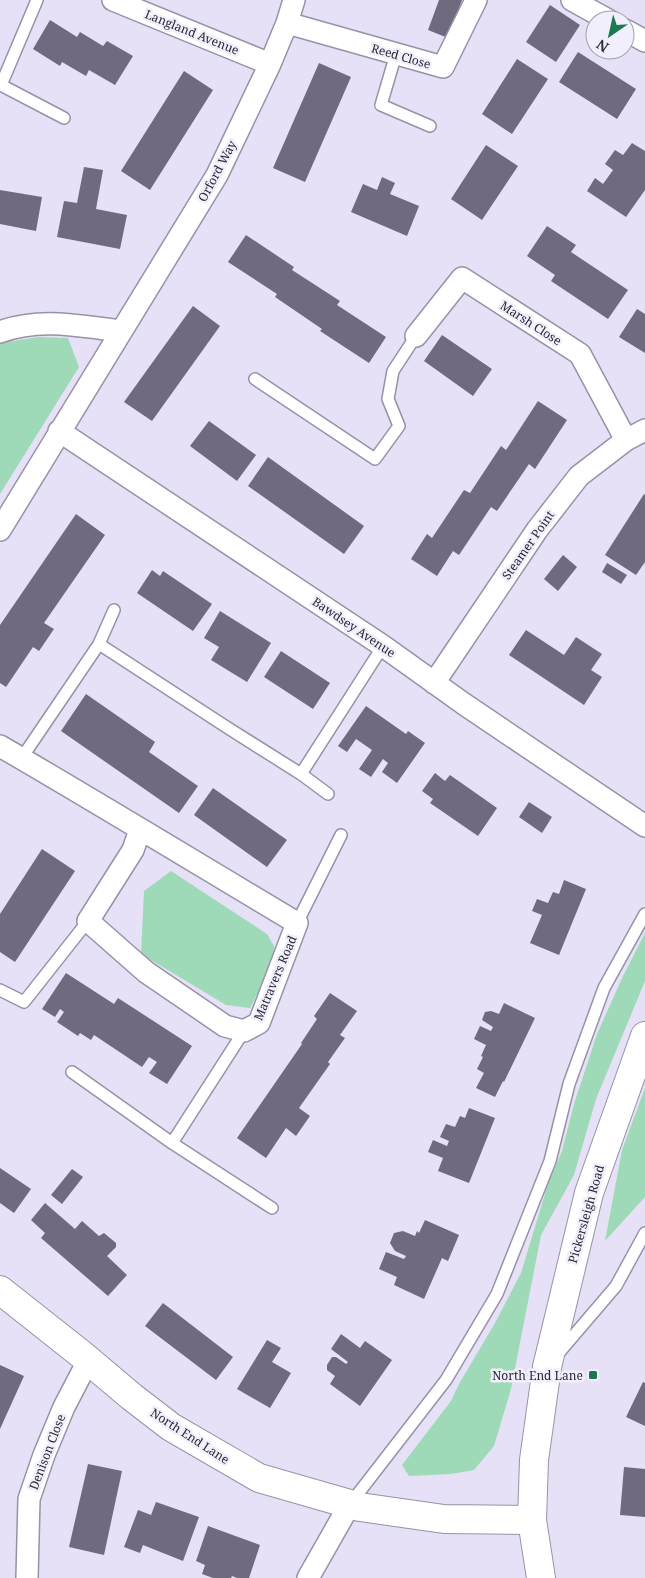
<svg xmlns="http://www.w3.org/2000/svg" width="645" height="1578" font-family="'Noto Serif',serif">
<rect width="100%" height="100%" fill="#e6e1f7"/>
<path fill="#9edab7" d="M 39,337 L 68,338 L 79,367 L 0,494 L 0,343 Z
M 171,871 L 267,934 L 274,946 L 275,959 L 250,1008 L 226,1005 L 141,954 L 144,891 Z
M 645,933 L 645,981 L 596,1099 L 574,1175 L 541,1235 L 511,1389 L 494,1446 L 474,1470 L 451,1474 L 409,1476 L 402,1465 L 451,1401 L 459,1384 L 495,1323 L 521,1273 L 548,1184 L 562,1151 L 574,1104 L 597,1034 L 623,976 Z
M 645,1088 L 645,1197 L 605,1241 L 622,1150 Z"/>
<path fill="#6f6a7d" d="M 439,0 L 462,0 L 448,38 L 428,30 Z
M 550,5 L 580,25 L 556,62 L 526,42 Z
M 50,20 L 77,37 L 80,32 L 103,46 L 107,41 L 133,56 L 115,85 L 89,70 L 86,76 L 62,62 L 60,66 L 33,49 Z
M 578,52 L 636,89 L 617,119 L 559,82 Z
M 517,59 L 548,79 L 512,134 L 482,114 Z
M 319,63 L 351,77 L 305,182 L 273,168 Z
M 184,71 L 213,90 L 150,190 L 121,171 Z
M 632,143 L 645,151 L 645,190 L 626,217 L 587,191 L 595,178 L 603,184 L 613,170 L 605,164 L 615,150 L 623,155 Z
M 486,145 L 518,166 L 482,220 L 451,199 Z
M 84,167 L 103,170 L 96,209 L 127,215 L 120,249 L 57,237 L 64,201 L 77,203 Z
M 382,177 L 395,183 L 390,194 L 419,206 L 407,236 L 351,212 L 363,184 L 377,190 Z
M 0,190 L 42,197 L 36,231 L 0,224 Z
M 547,226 L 576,245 L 571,252 L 628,290 L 608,319 L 551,281 L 555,275 L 527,256 Z
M 246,235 L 294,267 L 292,270 L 340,301 L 337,305 L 386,337 L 369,363 L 320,331 L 322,329 L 275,297 L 277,294 L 228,262 Z
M 193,306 L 220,326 L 152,421 L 124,402 Z
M 637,309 L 645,314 L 645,353 L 619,337 Z
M 442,335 L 492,369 L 473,396 L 424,361 Z
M 538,401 L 567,420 L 535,469 L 529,464 L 497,511 L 491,507 L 459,555 L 453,551 L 437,576 L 411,559 L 427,534 L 432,538 L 464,490 L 470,493 L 501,446 L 506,450 Z
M 209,421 L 256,455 L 237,481 L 190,446 Z
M 268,457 L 364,526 L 344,554 L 248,486 Z
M 644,494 L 645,495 L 645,562 L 636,575 L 605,555 Z
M 76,514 L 105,535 L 44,623 L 54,629 L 39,651 L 33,647 L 6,687 L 0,683 L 0,625 Z
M 563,555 L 577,567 L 558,591 L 544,579 Z
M 607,563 L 627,575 L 621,584 L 602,572 Z
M 152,570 L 160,576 L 163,571 L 212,604 L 193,631 L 137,593 Z
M 220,611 L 271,643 L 247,682 L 211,660 L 219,647 L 204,638 Z
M 526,630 L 564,655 L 576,637 L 602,654 L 591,670 L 602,677 L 584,705 L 509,655 Z
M 281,651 L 330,683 L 313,709 L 264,677 Z
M 86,694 L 155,742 L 149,752 L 198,786 L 179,813 L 61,731 Z
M 366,706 L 406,734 L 408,731 L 425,743 L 397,783 L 382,772 L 388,763 L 383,759 L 371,777 L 359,769 L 372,750 L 356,739 L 347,752 L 338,746 Z
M 435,773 L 445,781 L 450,775 L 497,808 L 478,836 L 430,803 L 433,799 L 422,791 Z
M 213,788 L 287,840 L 267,867 L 194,815 Z
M 529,802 L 552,817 L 542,833 L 519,817 Z
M 42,849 L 75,871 L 15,962 L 0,952 L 0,914 Z
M 564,880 L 586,889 L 559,955 L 530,943 L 542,915 L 532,911 L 537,899 L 548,903 L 553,892 L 559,894 Z
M 66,973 L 114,1004 L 118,998 L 192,1046 L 167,1084 L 149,1073 L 157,1062 L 149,1057 L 142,1067 L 94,1035 L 91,1040 L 80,1033 L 78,1036 L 57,1022 L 64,1012 L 60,1009 L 55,1017 L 42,1009 Z
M 330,993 L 357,1011 L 340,1035 L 345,1038 L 328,1062 L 330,1064 L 299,1108 L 310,1116 L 296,1136 L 286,1128 L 266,1158 L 237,1138 L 302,1044 L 301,1043 L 317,1019 L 314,1016 Z
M 504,1003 L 535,1018 L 504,1082 L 503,1081 L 495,1097 L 476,1088 L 484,1073 L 477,1069 L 483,1057 L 481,1056 L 486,1045 L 474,1039 L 480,1026 L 491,1031 L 493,1027 L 482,1020 L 485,1012 L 491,1011 L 499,1014 Z
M 469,1108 L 495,1118 L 469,1183 L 438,1171 L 443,1158 L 428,1152 L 433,1140 L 447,1146 L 449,1141 L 440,1137 L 446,1124 L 455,1127 L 460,1116 L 465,1118 Z
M 0,1168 L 31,1189 L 14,1213 L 0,1203 Z
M 72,1169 L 83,1177 L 62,1204 L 51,1195 Z
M 45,1203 L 75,1229 L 82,1221 L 99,1236 L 104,1233 L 116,1243 L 116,1247 L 107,1256 L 127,1275 L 108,1296 L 41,1238 L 45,1233 L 31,1220 Z
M 425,1220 L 459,1235 L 448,1261 L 442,1258 L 424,1299 L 394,1285 L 397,1277 L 379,1269 L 386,1252 L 404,1259 L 406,1256 L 395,1251 L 390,1243 L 394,1233 L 403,1231 L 415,1236 L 417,1231 L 419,1233 Z
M 163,1303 L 233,1357 L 216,1380 L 145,1326 Z
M 341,1334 L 360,1348 L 365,1341 L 392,1360 L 360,1406 L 330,1384 L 335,1376 L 327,1370 L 327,1365 L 332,1357 L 336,1357 L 346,1364 L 348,1362 L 331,1349 Z
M 267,1340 L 281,1348 L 272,1362 L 291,1373 L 270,1408 L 237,1389 Z
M 0,1365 L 24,1376 L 0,1429 Z
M 643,1382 L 645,1383 L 645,1426 L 626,1417 Z
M 88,1464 L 122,1471 L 104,1555 L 69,1547 Z
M 624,1467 L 645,1469 L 645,1517 L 620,1515 Z
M 156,1502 L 199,1517 L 183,1561 L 143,1545 L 140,1553 L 124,1547 L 138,1510 L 151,1515 Z
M 208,1526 L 260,1545 L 249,1578 L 237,1578 L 232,1576 L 231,1578 L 213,1578 L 202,1574 L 205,1565 L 196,1561 Z"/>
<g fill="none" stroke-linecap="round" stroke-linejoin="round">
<g stroke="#9792a7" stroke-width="14">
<path id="service" d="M 37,0 L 1,85 L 64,118
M 396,54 L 381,105 L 430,126
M 255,379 L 375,459 L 399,426 L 388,399 L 393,371 L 416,336
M 99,644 L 228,728 L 301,774 L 328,794
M 21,759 L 99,644 L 114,610
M 301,774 L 383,646
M 297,923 L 341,835
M 0,990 L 24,1002 L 88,921
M 72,1072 L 172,1143 L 272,1208
M 172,1143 L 244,1031
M 557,1355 L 616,1286 L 645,1233
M 350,1504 L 446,1380 L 497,1294 L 550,1161 L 569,1084 L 604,988 L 645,914"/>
</g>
<g stroke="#9792a7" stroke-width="24">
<path id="minor" d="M 113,0 L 270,64
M 572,0 L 608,20
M 287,23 L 443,67 L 476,0
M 625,30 L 645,41
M 0,332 C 40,317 79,326 121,331
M 416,336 L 462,278 L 580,354 L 626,440
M 59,431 L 383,646 L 464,704 L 645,826
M 0,530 L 217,175 L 270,64 L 287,23 L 294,0
M 434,683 L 537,530 L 579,476 L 626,440 L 645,430
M 0,746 C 100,804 198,864 297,923 L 259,1023 L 244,1031 L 225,1026 L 146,972 L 88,921 L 133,850 L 140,830
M 27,1578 L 29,1499 L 44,1455 L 64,1407 L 88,1361
M 308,1578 L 350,1504"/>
</g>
<g stroke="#9792a7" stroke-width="30">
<path id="tertiary" d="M 532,1520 L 541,1578"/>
</g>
<g stroke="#9792a7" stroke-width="30">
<path id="secondary" d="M 0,1290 L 81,1354 L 132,1397 L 171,1427 L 259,1478 L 360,1507 L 444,1519 L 532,1520 L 534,1460 L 547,1367 L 589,1193 L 645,1036"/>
</g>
<use href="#service" stroke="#fff" stroke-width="11"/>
<use href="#minor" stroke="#fff" stroke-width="21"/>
<use href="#tertiary" stroke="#fff" stroke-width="28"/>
<use href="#secondary" stroke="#fff" stroke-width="28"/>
</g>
<rect fill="#1c794f" stroke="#f2effd" stroke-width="2" x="588" y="1370" width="10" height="10" rx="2.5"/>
<g text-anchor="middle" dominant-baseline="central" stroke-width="5" stroke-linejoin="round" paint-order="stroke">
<g font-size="12" fill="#2a2831" stroke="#f2effd">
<text transform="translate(192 32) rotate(22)">Langland Avenue</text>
<text transform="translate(401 56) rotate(16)">Reed Close</text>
<text transform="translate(217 171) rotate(-62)">Orford Way</text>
<text transform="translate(531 323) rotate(33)">Marsh Close</text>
<text transform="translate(528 545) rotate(-55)">Steamer Point</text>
<text transform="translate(354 627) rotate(34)">Bawdsey Avenue</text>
<text transform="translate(275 978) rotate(-67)">Matravers Road</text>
<text transform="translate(586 1214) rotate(-74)">Pickersleigh Road</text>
<text transform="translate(190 1436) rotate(33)">North End Lane</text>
<text transform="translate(47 1452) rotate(-69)">Denison Close</text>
</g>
<g font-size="12" fill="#2a2831" stroke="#f2effd" text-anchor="end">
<text x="583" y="1375">North End Lane</text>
</g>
</g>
<g transform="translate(610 35) rotate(214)"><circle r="24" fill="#f2effd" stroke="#a29fab"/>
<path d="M0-4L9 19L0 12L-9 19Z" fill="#1c794f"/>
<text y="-8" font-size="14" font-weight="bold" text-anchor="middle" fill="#2a2831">N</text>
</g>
</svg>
